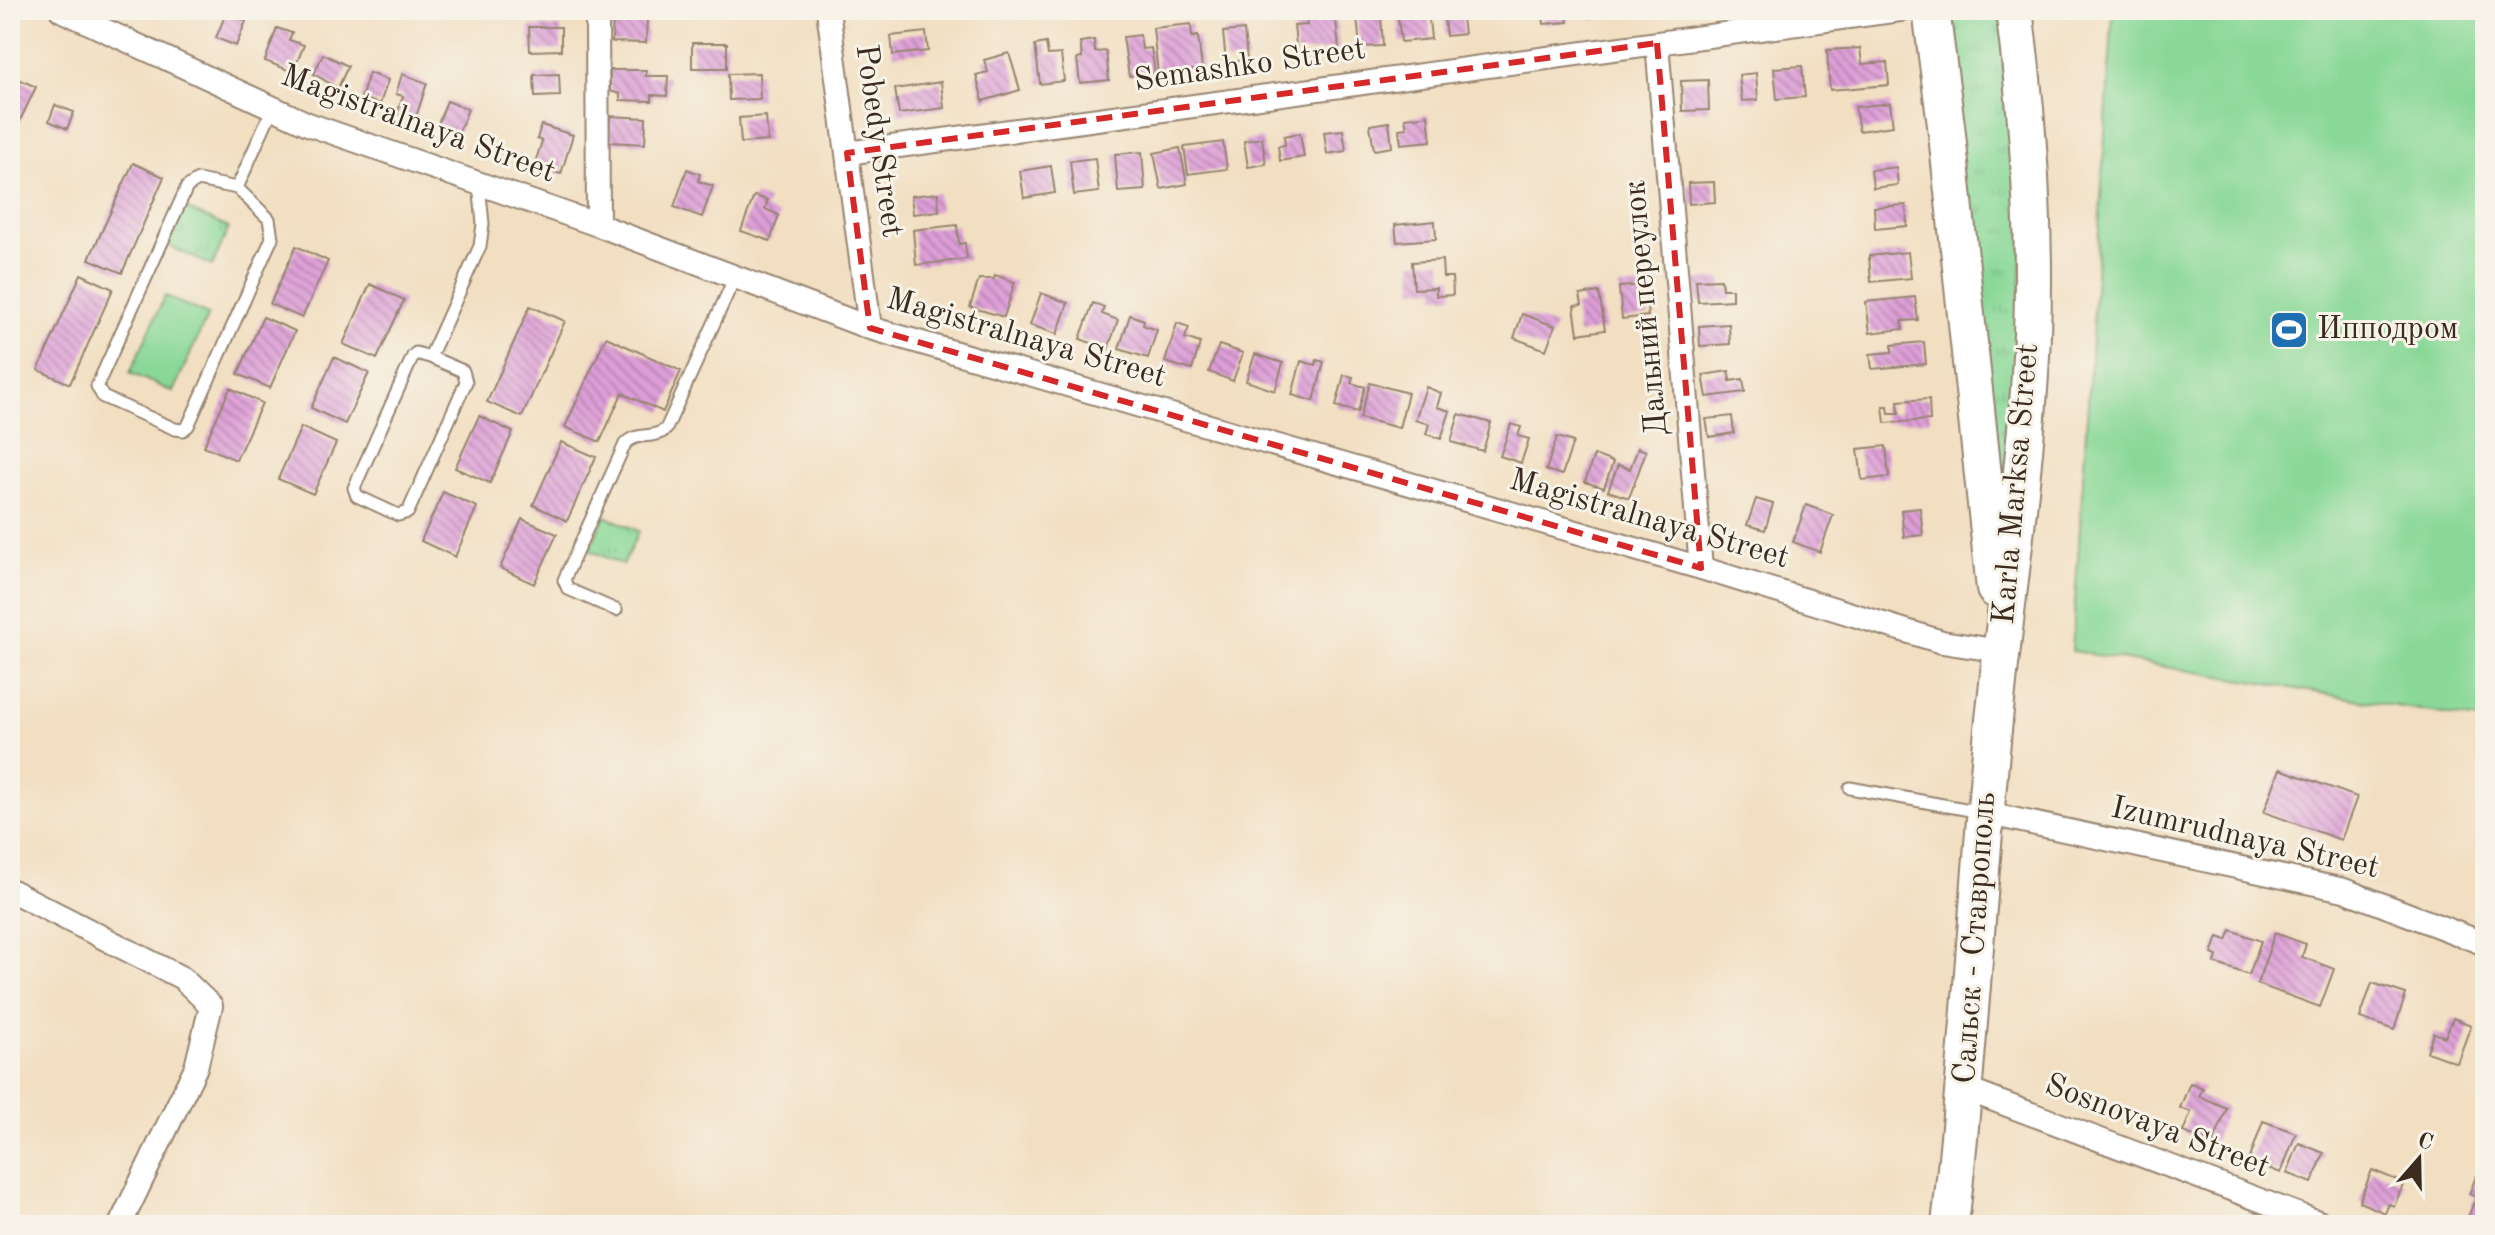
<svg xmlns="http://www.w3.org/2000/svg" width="2495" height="1235" font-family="'Old Standard TT',serif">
<defs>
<pattern id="grass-tufts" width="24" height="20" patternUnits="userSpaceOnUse" patternTransform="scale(2)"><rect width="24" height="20" fill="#89d897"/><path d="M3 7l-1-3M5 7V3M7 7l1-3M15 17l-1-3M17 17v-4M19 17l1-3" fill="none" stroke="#77ba82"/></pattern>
<pattern id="building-back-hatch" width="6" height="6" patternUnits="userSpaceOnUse" patternTransform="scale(2)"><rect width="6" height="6" fill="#dd9ed7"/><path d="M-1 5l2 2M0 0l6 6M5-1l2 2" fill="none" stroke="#b481ae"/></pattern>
</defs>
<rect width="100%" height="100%" fill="#f7f3e8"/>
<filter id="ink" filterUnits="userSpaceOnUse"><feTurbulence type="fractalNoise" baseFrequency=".0125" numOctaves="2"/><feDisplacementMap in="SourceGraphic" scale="16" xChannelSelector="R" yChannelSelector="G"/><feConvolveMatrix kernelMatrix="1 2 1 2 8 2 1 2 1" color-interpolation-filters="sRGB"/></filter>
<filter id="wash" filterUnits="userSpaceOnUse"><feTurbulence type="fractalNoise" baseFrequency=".006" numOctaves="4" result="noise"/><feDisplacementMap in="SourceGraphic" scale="32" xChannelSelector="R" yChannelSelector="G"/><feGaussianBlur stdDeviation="1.8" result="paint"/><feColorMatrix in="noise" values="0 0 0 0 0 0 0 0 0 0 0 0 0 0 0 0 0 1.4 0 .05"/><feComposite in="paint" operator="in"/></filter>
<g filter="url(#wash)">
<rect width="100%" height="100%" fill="#f2dfc2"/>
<path fill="url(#grass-tufts)" stroke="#62815a" stroke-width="2" d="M 1931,10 L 2014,10 L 2029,125 L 2001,651 Z
M 184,208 L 229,228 L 212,266 L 167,245 Z
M 605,516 L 639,531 L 623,565 L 589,550 Z"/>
<path fill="#89d897" stroke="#62815a" stroke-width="2" d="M 2113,10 L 2485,10 L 2485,721 L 2072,651 Z
M 165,296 L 208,315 L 173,392 L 130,373 Z"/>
<g id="blocks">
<path fill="url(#building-back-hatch)" d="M 886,10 L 914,10 L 914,13 L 887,15 Z
M 1397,10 L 1428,10 L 1431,39 L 1401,42 Z
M 1443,10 L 1461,10 L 1464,34 L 1446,36 Z
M 1542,10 L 1566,10 L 1568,22 L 1544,24 Z
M 1588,10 L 1611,10 L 1612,15 L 1589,18 Z
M 1335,11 L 1339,49 L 1297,53 L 1294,26 L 1307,25 L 1305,13 Z
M 226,13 L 246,21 L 236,46 L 216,38 Z
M 613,14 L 647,16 L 646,43 L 612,42 Z
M 1381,15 L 1383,46 L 1360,47 L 1357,17 Z
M 1191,24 L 1192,37 L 1198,36 L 1202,69 L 1158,74 L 1153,28 Z
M 529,27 L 561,27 L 561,50 L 530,51 Z
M 277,28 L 292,33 L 289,40 L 304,45 L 293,72 L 265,61 Z
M 1244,30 L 1247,60 L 1226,62 L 1223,32 Z
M 926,32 L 928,51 L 893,55 L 891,36 Z
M 1140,35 L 1142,49 L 1151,48 L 1155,73 L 1129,76 L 1123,37 Z
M 1094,40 L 1095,52 L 1106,51 L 1109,80 L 1080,83 L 1077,59 L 1082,58 L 1080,42 Z
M 692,43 L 727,43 L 727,68 L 692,68 Z
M 1046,43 L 1048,55 L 1061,54 L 1064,81 L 1040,84 L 1035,45 Z
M 1860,48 L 1862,64 L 1887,62 L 1889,85 L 1830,90 L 1827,50 Z
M 1009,53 L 1020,90 L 983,101 L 976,75 L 988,72 L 984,60 Z
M 323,54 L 348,66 L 338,88 L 314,74 Z
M 1802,66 L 1805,97 L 1777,99 L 1774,68 Z
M 610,70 L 646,70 L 646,76 L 668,76 L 667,96 L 652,95 L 652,101 L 620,100 L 620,94 L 610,91 Z
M 369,73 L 388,80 L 380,104 L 361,98 Z
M 759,73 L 760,99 L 729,100 L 728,74 Z
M 1756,73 L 1758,100 L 1742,101 L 1739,75 Z
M 402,74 L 427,83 L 415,120 L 397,114 L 403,96 L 396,94 Z
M 559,74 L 560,96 L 535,97 L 534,75 Z
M 10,75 L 36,87 L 15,131 L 10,129 Z
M 1708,80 L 1709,110 L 1682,111 L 1681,81 Z
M 941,82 L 944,108 L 899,114 L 895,89 Z
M 447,101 L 468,109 L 458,134 L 437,126 Z
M 1890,103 L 1893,126 L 1859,131 L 1855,107 Z
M 55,105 L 74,112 L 67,129 L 49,121 Z
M 1428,115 L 1431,141 L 1401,144 L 1399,129 L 1407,128 L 1405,118 Z
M 610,116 L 646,118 L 645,144 L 609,142 Z
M 766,116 L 768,141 L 741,143 L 739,118 Z
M 1389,122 L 1392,147 L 1374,150 L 1370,125 Z
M 541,125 L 573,135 L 561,174 L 534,166 L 542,141 L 537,139 Z
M 1343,130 L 1346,151 L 1327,154 L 1324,132 Z
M 1300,133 L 1304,157 L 1280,161 L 1278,146 L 1285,145 L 1284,136 Z
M 1262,138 L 1266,164 L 1248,167 L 1244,141 Z
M 1223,142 L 1227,169 L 1188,174 L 1184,147 Z
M 1180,148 L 1187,184 L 1161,189 L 1154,153 Z
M 1142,152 L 1145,190 L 1118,192 L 1115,154 Z
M 1095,158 L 1099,192 L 1074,195 L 1070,161 Z
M 133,163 L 164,177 L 122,273 L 89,259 Z
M 1051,166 L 1055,193 L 1024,198 L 1020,171 Z
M 1896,167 L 1898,185 L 1873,188 L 1871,170 Z
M 687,169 L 700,174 L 698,181 L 713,186 L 702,217 L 674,207 Z
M 1714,182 L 1715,202 L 1689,204 L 1688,183 Z
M 938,193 L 939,211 L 913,214 L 911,196 Z
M 754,196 L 768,200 L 765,209 L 779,215 L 770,241 L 741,231 Z
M 1906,205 L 1907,226 L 1875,229 L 1874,207 Z
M 1435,221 L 1436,239 L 1397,242 L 1395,225 Z
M 957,225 L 959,244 L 965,243 L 967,259 L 916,265 L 913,230 Z
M 296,246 L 328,261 L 302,318 L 270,304 Z
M 1908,252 L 1911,278 L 1871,282 L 1869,256 Z
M 1442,260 L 1443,277 L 1452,277 L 1453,295 L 1436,296 L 1436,288 L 1414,289 L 1412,262 Z
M 81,274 L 113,289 L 70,384 L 38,370 Z
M 995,275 L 1015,282 L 1004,317 L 970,307 L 979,279 L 994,279 Z
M 1721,279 L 1722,289 L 1732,289 L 1732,300 L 1698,302 L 1696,280 Z
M 370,284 L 404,300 L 377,359 L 343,344 Z
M 1645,285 L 1648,316 L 1622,319 L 1619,287 Z
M 1599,292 L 1605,330 L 1578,334 L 1574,306 L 1582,305 L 1580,295 Z
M 1041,293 L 1068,303 L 1057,334 L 1030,325 Z
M 1915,297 L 1918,320 L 1902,321 L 1903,329 L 1870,333 L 1866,302 Z
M 1093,303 L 1104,307 L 1102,314 L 1118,320 L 1108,349 L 1080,339 Z
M 530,306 L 565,321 L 522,417 L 487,402 Z
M 1522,314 L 1555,326 L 1546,350 L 1514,338 Z
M 1130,315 L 1144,320 L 1143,325 L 1157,330 L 1148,358 L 1119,349 Z
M 263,317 L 295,331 L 270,388 L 238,374 Z
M 1177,323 L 1189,327 L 1185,338 L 1200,343 L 1192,370 L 1165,362 Z
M 1729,324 L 1730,344 L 1700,346 L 1699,326 Z
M 606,337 L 681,371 L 663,412 L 622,393 L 600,442 L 565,427 Z
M 1924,342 L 1926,364 L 1872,369 L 1870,354 L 1892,352 L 1892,345 Z
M 1219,345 L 1243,353 L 1233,381 L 1209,372 Z
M 1255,354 L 1283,363 L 1275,391 L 1246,381 Z
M 334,357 L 369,373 L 345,424 L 311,408 Z
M 1317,360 L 1324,362 L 1314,401 L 1292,395 L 1301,361 L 1316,365 Z
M 1729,371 L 1730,381 L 1743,379 L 1745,392 L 1707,397 L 1703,375 Z
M 1344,375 L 1353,377 L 1351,383 L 1365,387 L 1358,412 L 1336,406 Z
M 1370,383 L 1408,393 L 1399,428 L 1360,418 Z
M 1426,387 L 1441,393 L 1437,407 L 1450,411 L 1441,439 L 1426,434 L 1429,424 L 1415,420 Z
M 230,388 L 262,403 L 236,460 L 204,446 Z
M 1929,399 L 1930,420 L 1885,423 L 1883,406 L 1888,406 L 1889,413 L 1899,413 L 1898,401 Z
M 1459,414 L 1491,423 L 1483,451 L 1451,442 Z
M 479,416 L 513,432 L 490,483 L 455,468 Z
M 1732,416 L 1734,433 L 1709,437 L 1706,419 Z
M 1511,424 L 1521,427 L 1518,436 L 1529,439 L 1521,463 L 1500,456 Z
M 301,427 L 336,443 L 313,494 L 278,479 Z
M 1557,437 L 1573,442 L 1562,475 L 1546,470 Z
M 561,442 L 596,457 L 567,521 L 533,505 Z
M 1886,446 L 1889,477 L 1862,480 L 1858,449 Z
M 1638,448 L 1646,451 L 1629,498 L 1608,491 L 1618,465 L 1630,469 Z
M 1594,455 L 1613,462 L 1604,488 L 1585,482 Z
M 443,492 L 477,507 L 455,557 L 421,541 Z
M 1756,499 L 1773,504 L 1765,530 L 1747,525 Z
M 1806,505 L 1833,515 L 1820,552 L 1793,542 Z
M 1920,508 L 1923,535 L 1904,537 L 1901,510 Z
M 522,519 L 557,534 L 534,584 L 500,568 Z
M 2280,769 L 2357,797 L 2341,840 L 2264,812 Z
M 2231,930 L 2261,941 L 2249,975 L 2215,963 L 2217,956 L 2212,954 L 2218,937 L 2227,940 Z
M 2275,933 L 2306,944 L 2302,957 L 2334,969 L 2320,1007 L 2257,984 Z
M 2372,983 L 2406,994 L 2394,1030 L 2360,1018 Z
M 2453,1018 L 2471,1025 L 2457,1063 L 2427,1052 L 2434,1033 L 2445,1037 Z
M 2190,1083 L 2203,1088 L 2199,1096 L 2227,1108 L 2213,1144 L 2183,1132 L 2191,1112 L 2180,1108 Z
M 2263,1121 L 2296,1133 L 2281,1173 L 2249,1161 Z
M 2299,1143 L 2324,1153 L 2312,1183 L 2287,1173 Z
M 2372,1170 L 2404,1183 L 2394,1206 L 2389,1204 L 2385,1213 L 2359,1202 Z
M 2476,1177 L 2485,1180 L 2485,1225 L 2465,1225 L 2476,1197 L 2469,1194 Z"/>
</g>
</g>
<g filter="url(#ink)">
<use href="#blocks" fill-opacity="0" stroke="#968470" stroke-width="2"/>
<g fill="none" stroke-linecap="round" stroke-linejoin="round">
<g stroke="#968470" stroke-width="15">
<path id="service" d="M 237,188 L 269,219 L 272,238 L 188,426 L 183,430 L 175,429 L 103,397 L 97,386 L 187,187 L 198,180 L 237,188 L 273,107
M 430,357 L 416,353 L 413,356 L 354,488 L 357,496 L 398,515 L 408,512 L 466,382 L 463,371 L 430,357 L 480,246 L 483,224 L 479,184
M 616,610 L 568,589 L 564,580 L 625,444 C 636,431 654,440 666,429 L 735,277
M 1850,788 L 1981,812"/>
</g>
<g stroke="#968470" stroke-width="26">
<path id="minor" d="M 61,10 L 308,124 L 598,225 L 870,328 L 1701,568 L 1942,642 L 2001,651
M 597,10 L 598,225
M 828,10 L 870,328
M 1657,43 L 1701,568
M 847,153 L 1900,10
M 1985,813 L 2344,890 L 2485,944
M 10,890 L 182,978 L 211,1006 L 196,1067 L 120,1225
M 1965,1089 L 2326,1225"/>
</g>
<g stroke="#968470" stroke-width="40">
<path id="primary" d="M 1931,10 L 1946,125 L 1995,589
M 1950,1225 C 1969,1060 1977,895 1993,730 C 2006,598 2027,466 2032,334 C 2036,225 2028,117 2014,10"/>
</g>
<use href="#service" stroke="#fff" stroke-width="11"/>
<use href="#minor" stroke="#fff" stroke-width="22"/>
<use href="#primary" stroke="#fff" stroke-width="36"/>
</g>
</g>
<path fill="none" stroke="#d62828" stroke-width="6" stroke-dasharray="16 10" stroke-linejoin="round" d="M 1657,43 L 1701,568 L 870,328 L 847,153 Z"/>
<defs>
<g id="stadium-square" transform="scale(2)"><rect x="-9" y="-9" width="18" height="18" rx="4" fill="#1f6fb2" stroke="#f7f3e8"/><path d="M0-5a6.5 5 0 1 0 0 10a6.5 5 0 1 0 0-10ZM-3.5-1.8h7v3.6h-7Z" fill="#fff"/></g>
</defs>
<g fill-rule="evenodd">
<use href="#stadium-square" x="2289" y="330"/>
</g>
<g text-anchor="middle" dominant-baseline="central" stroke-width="6" stroke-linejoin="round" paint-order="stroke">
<g font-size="32" fill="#3b2a1e" stroke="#f7f3e8">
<text transform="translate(1250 66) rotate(-8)">Semashko Street</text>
<text transform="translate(418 125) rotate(20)">Magistralnaya Street</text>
<text transform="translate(878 141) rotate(82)">Pobedy Street</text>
<text transform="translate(1647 308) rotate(-95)">Дальний переулок</text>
<text transform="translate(1026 339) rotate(16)">Magistralnaya Street</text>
<text transform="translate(2017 484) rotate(-85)">Karla Marksa Street</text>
<text transform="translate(1649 520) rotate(16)">Magistralnaya Street</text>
<text transform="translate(2245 839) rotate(13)">Izumrudnaya Street</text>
<text transform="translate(1976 938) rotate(-86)">Сальск - Ставрополь</text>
<text transform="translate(2157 1127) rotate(21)">Sosnovaya Street</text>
</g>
<g font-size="32" fill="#3b2a1e" stroke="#f7f3e8" text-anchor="start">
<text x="2317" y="330">Ипподром</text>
</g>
</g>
<rect width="2495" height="1235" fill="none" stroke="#f7f3e8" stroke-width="40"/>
<g transform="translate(2419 1159) rotate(20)" stroke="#f7f3e8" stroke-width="6" paint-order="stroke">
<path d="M0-6L14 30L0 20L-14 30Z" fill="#3b2a1e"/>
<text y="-12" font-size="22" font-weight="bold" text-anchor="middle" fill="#3b2a1e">С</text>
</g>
</svg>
